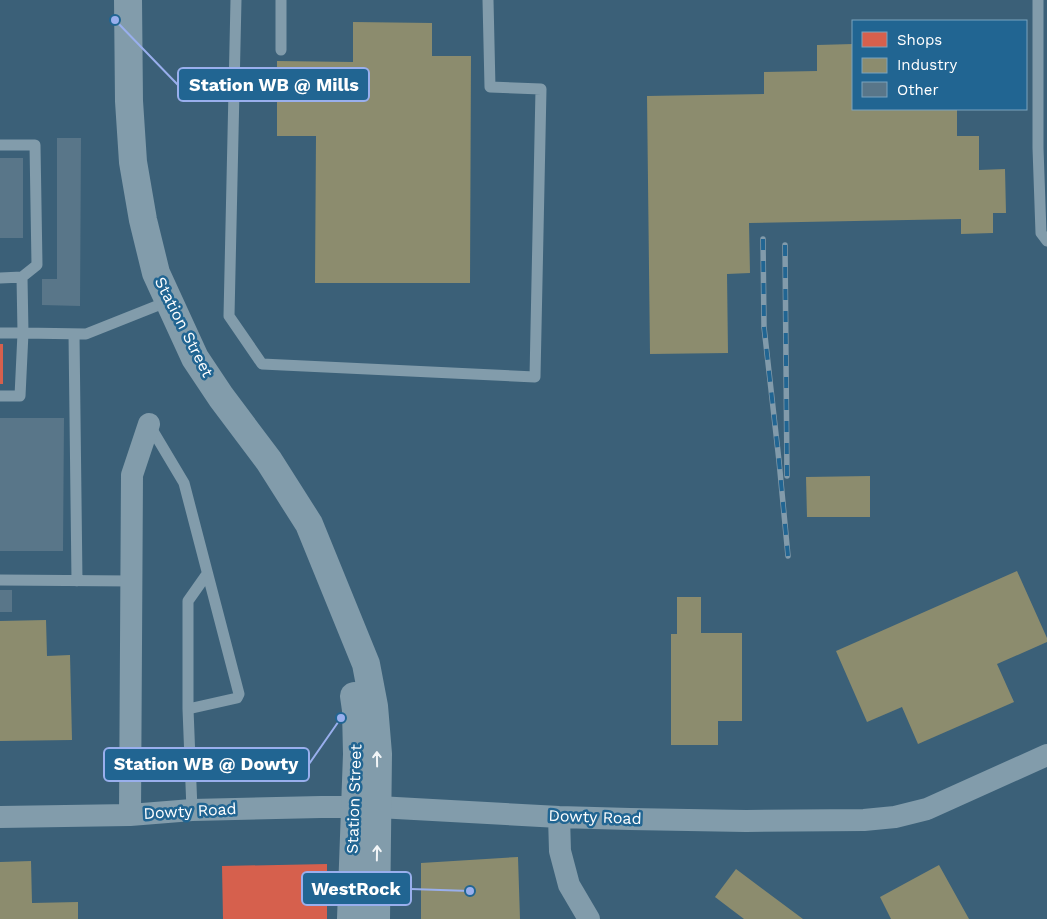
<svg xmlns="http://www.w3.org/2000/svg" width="1047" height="919" font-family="'Work Sans',sans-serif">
<rect width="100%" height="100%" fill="#3b6078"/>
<path fill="#d6604d" d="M 0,344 L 3,344 L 3,384 L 0,384 Z
M 327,864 L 327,919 L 223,919 L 222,866 Z"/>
<path fill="#8c8c6e" d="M 353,22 L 432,23 L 432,56 L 471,56 L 470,283 L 315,283 L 316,136 L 277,136 L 277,61 L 353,62 Z
M 853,44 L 853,109 L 957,109 L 957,136 L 979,136 L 979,170 L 1005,169 L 1006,213 L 993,213 L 993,233 L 961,234 L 961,219 L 749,223 L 750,273 L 727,274 L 728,353 L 650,354 L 647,96 L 764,94 L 764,72 L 817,71 L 817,45 Z
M 870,476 L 870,517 L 807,517 L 806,477 Z
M 1017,571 L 1047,638 L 1047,642 L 997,664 L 1014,702 L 918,744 L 902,707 L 867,722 L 836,651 Z
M 677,597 L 701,597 L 701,633 L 742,633 L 742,721 L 718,721 L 718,745 L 671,745 L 671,634 L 677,634 Z
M 46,620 L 47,656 L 70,655 L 72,740 L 0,741 L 0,621 Z
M 518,857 L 520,919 L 421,919 L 421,863 Z
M 31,861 L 32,903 L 78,902 L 78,919 L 0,919 L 0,862 Z
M 939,865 L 969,919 L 891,919 L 880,897 Z
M 736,869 L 803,919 L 744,919 L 715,897 Z"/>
<path fill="#597689" d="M 57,138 L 81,138 L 80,306 L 42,305 L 42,279 L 57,279 Z
M 0,158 L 23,158 L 23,238 L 0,238 Z
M 0,418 L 64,418 L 63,551 L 0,551 Z
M 0,590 L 12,590 L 12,612 L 0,612 Z"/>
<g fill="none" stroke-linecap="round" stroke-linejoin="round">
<path stroke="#829cab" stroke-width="11" d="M 236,0 L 229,316 L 262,364 L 535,377 L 541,89 L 490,87 L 488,0
M 281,0 L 281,50
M 1038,0 L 1038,148 L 1041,233 L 1047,241
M 0,145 L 35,145 L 37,265 L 22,277 L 23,333 L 86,334 L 169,301
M 0,278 L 22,277
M 0,333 L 23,333 L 20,396 L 0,396
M 74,334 L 77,581
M 150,426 L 184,483 L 239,694 L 237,698 L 188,709 L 192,810
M 0,580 L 132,581
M 188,709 L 188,601 L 207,574"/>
<path stroke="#829cab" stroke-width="22" d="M 130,815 L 132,475 L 149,424
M 0,817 L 130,815 L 192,810 L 321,807 L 378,807 L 559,817 L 630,819 L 746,821 L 864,820 L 895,817 L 927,809 L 1047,755
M 559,817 L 560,851 L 569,885 L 589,919"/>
<path stroke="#829cab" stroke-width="28" d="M 128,0 L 129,101 L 133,162 L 143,220 L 156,273 L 195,358 L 221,397 L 269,461 L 309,524 L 366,664 L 374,706 L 378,754 L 376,919
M 351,919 L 357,754 L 356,710 L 354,696"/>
<g stroke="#829bab" stroke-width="5.5">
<path id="rail" d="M 763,239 L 764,327 L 779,461 L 788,556
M 785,245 L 787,476"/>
</g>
<use href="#rail" stroke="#216592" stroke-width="4" stroke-dasharray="11" stroke-linecap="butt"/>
</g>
<defs><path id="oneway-shaft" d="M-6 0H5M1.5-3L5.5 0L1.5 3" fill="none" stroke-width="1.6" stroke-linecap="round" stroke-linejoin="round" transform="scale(1.25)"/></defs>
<g stroke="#f2f5f7">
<use href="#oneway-shaft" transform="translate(377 759) rotate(-91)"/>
<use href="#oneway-shaft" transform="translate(377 853) rotate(-89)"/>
</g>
<g text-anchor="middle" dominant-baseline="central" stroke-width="5" stroke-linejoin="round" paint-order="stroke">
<g font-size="16" fill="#fff" stroke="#216592">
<text transform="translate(184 327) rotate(63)">Station Street</text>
<text transform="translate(354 799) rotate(-88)">Station Street</text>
<text transform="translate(190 811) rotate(-3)">Dowty Road</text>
<text transform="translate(595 817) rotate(2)">Dowty Road</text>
</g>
</g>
<path fill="none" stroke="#99afed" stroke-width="2" d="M115 20L178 85M341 718L309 764M470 891L411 889"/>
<g fill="#99afed" stroke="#216592" stroke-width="2">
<circle cx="115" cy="20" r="5"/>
<circle cx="341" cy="718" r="5"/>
<circle cx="470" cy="891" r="5"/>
</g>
<g fill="#216592" stroke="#99afed" stroke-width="2">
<rect x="178" y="68" width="191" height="33" rx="5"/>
<rect x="104" y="748" width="205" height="33" rx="5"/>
<rect x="302" y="872" width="109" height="33" rx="5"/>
</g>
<g font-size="18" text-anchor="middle" font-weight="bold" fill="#fff">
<text x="274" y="91">Station WB @ Mills</text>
<text x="206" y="770">Station WB @ Dowty</text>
<text x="356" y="895">WestRock</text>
</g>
<rect x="852" y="20" width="175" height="90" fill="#216592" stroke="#7aa3be"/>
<rect x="862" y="32" width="25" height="15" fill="#d6604d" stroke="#7aa3be"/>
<text x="897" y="45" font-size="15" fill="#ffffff">Shops</text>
<rect x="862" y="58" width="25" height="15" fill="#8c8c6e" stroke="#7aa3be"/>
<text x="897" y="70" font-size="15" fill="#ffffff">Industry</text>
<rect x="862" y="82" width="25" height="15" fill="#597689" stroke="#7aa3be"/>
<text x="897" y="95" font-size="15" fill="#ffffff">Other</text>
</svg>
